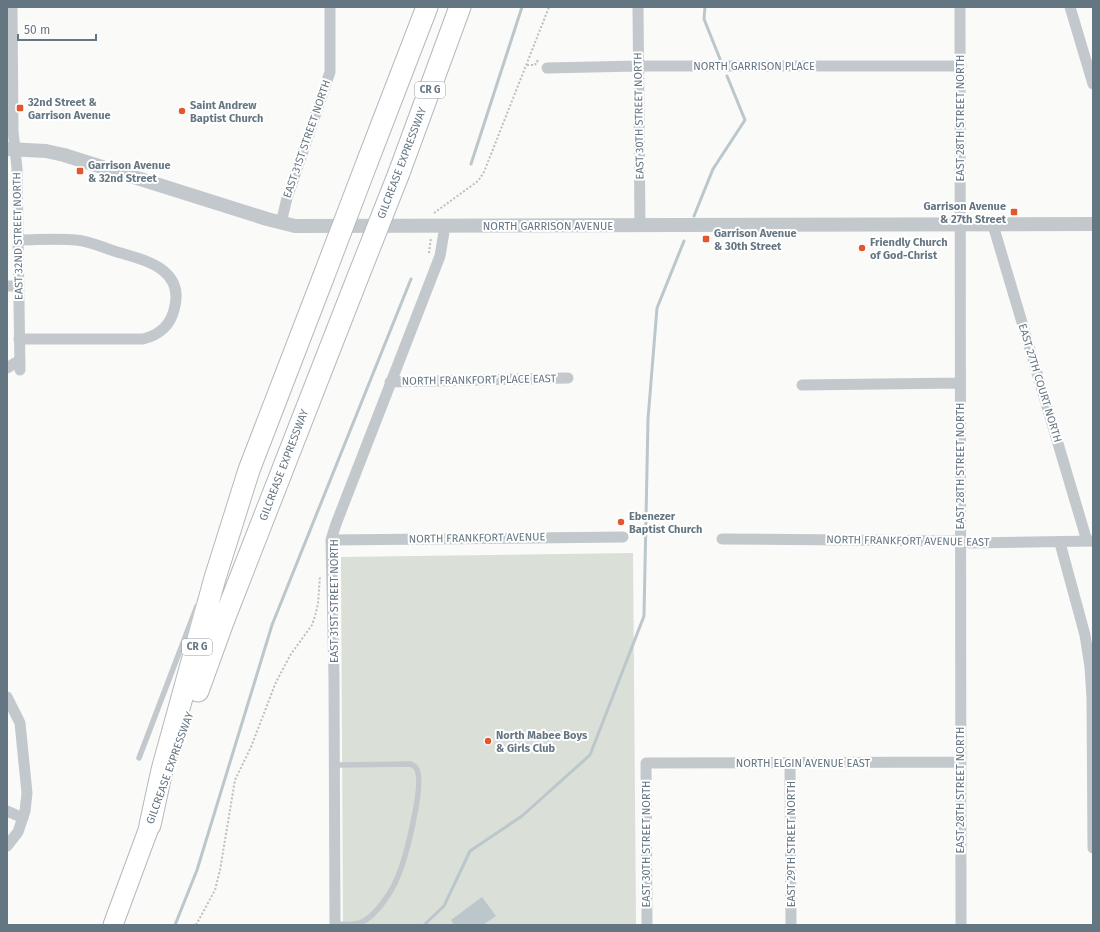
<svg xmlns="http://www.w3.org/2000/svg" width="1100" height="932" font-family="'Fira Sans',sans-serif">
<rect width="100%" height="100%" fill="#fafaf8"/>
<path fill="#dadfd7" d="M 633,553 L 636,925 L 343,925 L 341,557 Z"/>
<path fill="#bbc7cb" d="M 482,897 L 496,916 L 483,925 L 454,925 L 451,920 Z"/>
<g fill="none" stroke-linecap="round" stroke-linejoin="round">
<path stroke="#bbc7cb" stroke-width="3" d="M 705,7 L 704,19 L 720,59
M 471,164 L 522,7
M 694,216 L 713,169 L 745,120 L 727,76
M 175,925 L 197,870 L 272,625 L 411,279
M 424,925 L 444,906 L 470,851 L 522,816 L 590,755 L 644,616 L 648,419 L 657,308 L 684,241"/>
<g stroke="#b4b9bd" stroke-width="21">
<path id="trunk" d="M 113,925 L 150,825"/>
</g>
<g stroke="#b4b9bd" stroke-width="23">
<path id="motorway" d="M 368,160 L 427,7
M 399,173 L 460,7
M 198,691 L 223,622 L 352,292
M 150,825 L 162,770 L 215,578 L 249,470 L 323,278"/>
</g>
<path stroke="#bbbfc2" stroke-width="2" stroke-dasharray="2 2" stroke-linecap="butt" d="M 527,65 L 535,65 L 537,61 L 539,63
M 434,213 L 478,181 L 484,172 L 549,7
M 429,253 L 431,237
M 196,925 L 215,890 L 220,870 L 235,780 L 251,747 L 276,682 L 291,654 L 312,625 L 315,616 L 318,604 L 320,576"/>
<path stroke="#c3c8cc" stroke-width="5.5" d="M 139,758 L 197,606
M 335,924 C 344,924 354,926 362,922 C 376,916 393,890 398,876 C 405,860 426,781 416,768 C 415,766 412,765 411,764 L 335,765"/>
<path stroke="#c3c8cc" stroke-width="11" d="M 12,7 L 13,131 L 17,168 L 20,370
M 638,7 L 640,226
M 960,7 L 961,925
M 1070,7 L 1093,84
M 547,68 L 638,66 L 961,66
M 281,223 L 287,198 L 330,72 L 330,7
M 993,225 L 1087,541
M 18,240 C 37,240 57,238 76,240 C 89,241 102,247 114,251 C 144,260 186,268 174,310 C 170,326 159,335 143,339 L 19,339
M 7,286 L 19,286
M 7,368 L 20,360
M 390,382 L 568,378
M 802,385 L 960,383
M 722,539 L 960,541 L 971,543 L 1093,541
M 331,540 L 623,537
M 1060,543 L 1085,635 L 1090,667 L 1092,698 L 1093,848
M 7,697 L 20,723 L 27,793 L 25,811 L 18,832 L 7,846
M 790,763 L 791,925
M 7,811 L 23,818
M 335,925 L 334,678 L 331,540 L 336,524 L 440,256 L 445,226
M 647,925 L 646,763 L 961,762"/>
<path stroke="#c3c8cc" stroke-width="14" d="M 7,149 L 46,151 L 64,155 L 267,219 L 295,226 L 1093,224"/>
<use href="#trunk" stroke="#fff" stroke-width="19"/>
<use href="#motorway" stroke="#fff" stroke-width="21"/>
<g stroke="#b4b9bd" stroke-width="23" stroke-linecap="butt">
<path id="motorway-bridge" d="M 323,278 L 368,160
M 352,292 L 399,173"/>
</g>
<use href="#motorway-bridge" stroke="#fff" stroke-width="21"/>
</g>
<g fill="#e4572e" stroke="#fff" stroke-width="1.5">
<rect x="16" y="104" width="8" height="8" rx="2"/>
<circle cx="182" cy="111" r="4"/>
<rect x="76" y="167" width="8" height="8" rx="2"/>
<rect x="1010" y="208" width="8" height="8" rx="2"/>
<rect x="702" y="235" width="8" height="8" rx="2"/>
<circle cx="862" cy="248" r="4"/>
<circle cx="621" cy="522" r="4"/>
<circle cx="488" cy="741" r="4"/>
</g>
<g text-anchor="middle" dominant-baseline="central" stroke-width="4" stroke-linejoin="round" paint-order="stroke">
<g fill="#fff" stroke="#939fa8" stroke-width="1">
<rect x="415" y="82" width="30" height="16" rx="3"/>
<rect x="182" y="639" width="30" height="16" rx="3"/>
</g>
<g font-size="10" font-weight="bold" fill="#657683">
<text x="430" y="90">CR G</text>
<text x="197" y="647">CR G</text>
</g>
<g font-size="11" fill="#657683" stroke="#fff">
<text x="754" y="66">NORTH GARRISON PLACE</text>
<text transform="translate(639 116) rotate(-91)">EAST 30TH STREET NORTH</text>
<text transform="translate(960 118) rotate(-90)">EAST 28TH STREET NORTH</text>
<text transform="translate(307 139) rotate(-71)">EAST 31ST STREET NORTH</text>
<text transform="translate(402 163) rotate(-69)">GILCREASE EXPRESSWAY</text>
<text x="548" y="226">NORTH GARRISON AVENUE</text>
<text transform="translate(18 236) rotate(-91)">EAST 32ND STREET NORTH</text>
<text transform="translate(479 380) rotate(-1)">NORTH FRANKFORT PLACE EAST</text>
<text transform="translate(1040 383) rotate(73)">EAST 27TH COURT NORTH</text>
<text transform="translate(284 465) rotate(-69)">GILCREASE EXPRESSWAY</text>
<text transform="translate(960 466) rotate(-90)">EAST 28TH STREET NORTH</text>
<text transform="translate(477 538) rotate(-1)">NORTH FRANKFORT AVENUE</text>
<text transform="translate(908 541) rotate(1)">NORTH FRANKFORT AVENUE EAST</text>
<text transform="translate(334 601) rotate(-90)">EAST 31ST STREET NORTH</text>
<text x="803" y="763">NORTH ELGIN AVENUE EAST</text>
<text transform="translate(170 768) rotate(-70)">GILCREASE EXPRESSWAY</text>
<text transform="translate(960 790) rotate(-90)">EAST 28TH STREET NORTH</text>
<text transform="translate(646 844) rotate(-90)">EAST 30TH STREET NORTH</text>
<text transform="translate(791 844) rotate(-90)">EAST 29TH STREET NORTH</text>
</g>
<g font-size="11" font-weight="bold" fill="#657683" stroke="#fff" text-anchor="start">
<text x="28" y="102">32nd Street &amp;<tspan x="28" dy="13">Garrison Avenue</tspan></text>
<text x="190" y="105">Saint Andrew<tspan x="190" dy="13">Baptist Church</tspan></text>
<text x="88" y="165">Garrison Avenue<tspan x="88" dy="13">&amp; 32nd Street</tspan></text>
<text x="1006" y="206" text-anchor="end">Garrison Avenue<tspan x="1006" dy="13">&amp; 27th Street</tspan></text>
<text x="714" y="233">Garrison Avenue<tspan x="714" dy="13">&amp; 30th Street</tspan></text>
<text x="870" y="242">Friendly Church<tspan x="870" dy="13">of God-Christ</tspan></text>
<text x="629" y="516">Ebenezer<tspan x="629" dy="13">Baptist Church</tspan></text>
<text x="496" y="735">North Mabee Boys<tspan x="496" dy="13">&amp; Girls Club</tspan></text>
</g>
</g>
<rect width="1100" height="932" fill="none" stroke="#657683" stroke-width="16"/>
<path d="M18 34v6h78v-6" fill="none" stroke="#657683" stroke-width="2"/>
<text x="24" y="34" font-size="12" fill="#657683" stroke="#ffffff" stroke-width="3" paint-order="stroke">50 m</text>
</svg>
